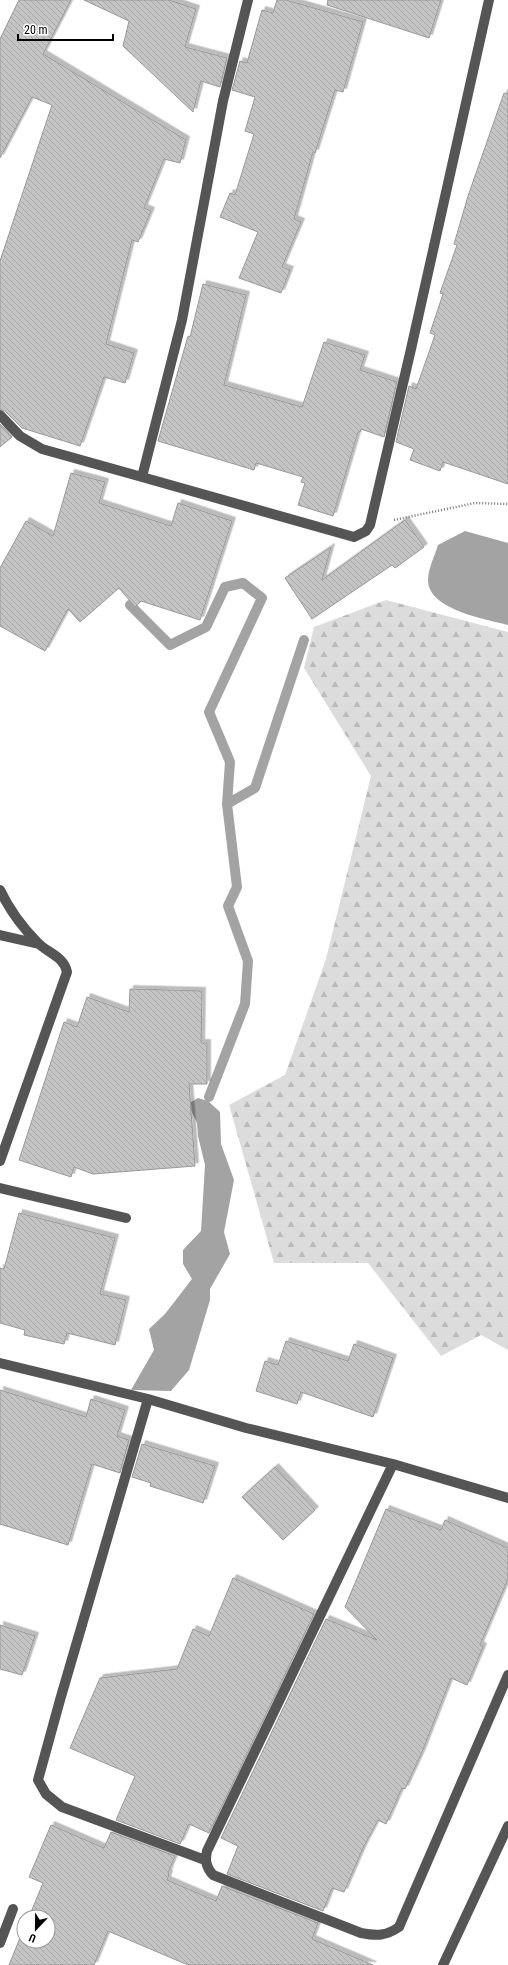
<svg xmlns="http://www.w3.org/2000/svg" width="508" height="1965" font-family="'Roboto Condensed',sans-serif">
<defs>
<pattern id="forest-firs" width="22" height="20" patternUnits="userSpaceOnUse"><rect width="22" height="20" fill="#dcdcdc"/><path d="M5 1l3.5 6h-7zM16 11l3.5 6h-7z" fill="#bbb"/></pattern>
<pattern id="building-back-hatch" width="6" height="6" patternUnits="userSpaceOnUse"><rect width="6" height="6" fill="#c4c4c4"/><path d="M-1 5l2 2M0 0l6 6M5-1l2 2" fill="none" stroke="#a7a7a7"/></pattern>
<filter id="shadow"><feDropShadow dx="3.5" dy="-3.5" stdDeviation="0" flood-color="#0004"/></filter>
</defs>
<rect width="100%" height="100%" fill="#fff"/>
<path fill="url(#forest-firs)" d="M 386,600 L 508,632 L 508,1350 L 481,1335 L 441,1356 L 368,1263 L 274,1263 L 229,1105 L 285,1075 L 326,959 L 371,776 L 304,668 L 314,627 Z"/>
<path fill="#a3a3a3" d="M 465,531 L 508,543 L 508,625 C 486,619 428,610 428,580 C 428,569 435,555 438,545 Z
M 198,1098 L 208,1101 L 220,1112 L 221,1144 L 234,1180 L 224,1232 L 230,1254 L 210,1289 L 210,1300 L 189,1370 L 171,1391 L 131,1390 L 154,1350 L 149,1329 L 165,1314 L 192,1279 L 183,1264 L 183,1250 L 201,1231 L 205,1165 L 198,1136 L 197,1123 L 188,1104 Z"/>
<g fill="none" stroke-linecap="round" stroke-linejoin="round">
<path stroke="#a3a3a3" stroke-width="10" d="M 130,605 L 170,645 L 206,627 L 225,587 L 243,583 L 262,598 L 209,712 L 230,762 L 227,804 L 237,887 L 228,906 L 248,961 L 245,1004 L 209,1097
M 227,804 L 255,788 L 304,640"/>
</g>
<path fill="url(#building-back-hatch)" stroke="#999" filter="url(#shadow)" d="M 19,0 L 71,0 L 43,54 L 186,140 L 180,163 L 164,159 L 144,208 L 151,211 L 138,242 L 132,240 L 106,344 L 134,353 L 125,383 L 104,377 L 80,446 L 22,428 L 5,411 L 0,409 L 0,261 L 52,105 L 32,97 L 0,158 L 0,39 Z
M 84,0 L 169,0 L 196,9 L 185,47 L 227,58 L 220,87 L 201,81 L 193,112 L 123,46 L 129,21 Z
M 277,0 L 286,0 L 363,22 L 343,92 L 335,90 L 315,153 L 313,152 L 294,219 L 301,222 L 282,267 L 290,270 L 281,293 L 239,278 L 258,232 L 220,217 L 230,193 L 235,195 L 254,134 L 245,131 L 255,97 L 232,90 L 240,61 L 247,63 L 262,10 L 273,13 Z
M 328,0 L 441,0 L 429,38 L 327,5 Z
M 504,93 L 508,94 L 508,484 L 443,462 L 440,471 L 410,460 L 414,449 L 396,442 L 409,386 L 416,389 L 435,335 L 430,333 L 443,294 L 440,293 L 457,245 L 454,244 L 468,196 Z
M 203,284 L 246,295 L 224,385 L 302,407 L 324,342 L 365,355 L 360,370 L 397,382 L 384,437 L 361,429 L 360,432 L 358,432 L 333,516 L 298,505 L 305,483 L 301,482 L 303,477 L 256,463 L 254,470 L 158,441 L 188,336 L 190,337 Z
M 0,424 L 12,437 L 0,447 Z
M 71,473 L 105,482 L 99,503 L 171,526 L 178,503 L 232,521 L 200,620 L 141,601 L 135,607 L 119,588 L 80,622 L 68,609 L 45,651 L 0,626 L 0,568 L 26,521 L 53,536 Z
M 405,520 L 424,547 L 395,568 L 392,565 L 312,619 L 285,578 L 331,547 L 322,580 Z
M 130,989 L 202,991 L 201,1043 L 207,1043 L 207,1084 L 189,1084 L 195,1166 L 93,1174 L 74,1167 L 71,1177 L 19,1160 L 64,1022 L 77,1027 L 87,997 L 129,1012 Z
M 19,1213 L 115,1238 L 100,1294 L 126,1300 L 115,1345 L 67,1333 L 64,1344 L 24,1335 L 25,1330 L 0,1323 L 0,1268 L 4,1269 Z
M 286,1341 L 348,1361 L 354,1344 L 393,1358 L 373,1417 L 301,1392 L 297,1404 L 256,1391 L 265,1361 L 278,1365 Z
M 0,1390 L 86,1417 L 91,1399 L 125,1410 L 117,1436 L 129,1440 L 120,1473 L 92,1464 L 68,1545 L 0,1524 Z
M 142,1444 L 215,1466 L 203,1503 L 150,1486 L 151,1483 L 132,1477 Z
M 275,1467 L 315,1510 L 283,1540 L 242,1497 Z
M 386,1509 L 441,1530 L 445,1520 L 508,1548 L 508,1579 L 480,1645 L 483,1647 L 467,1685 L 451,1678 L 422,1752 L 405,1789 L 402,1788 L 386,1824 L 378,1820 L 363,1848 L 344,1892 L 332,1888 L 323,1911 L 227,1874 L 238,1846 L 221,1838 L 326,1619 L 377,1640 L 345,1607 Z
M 233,1578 L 314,1614 L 209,1833 L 189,1824 L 180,1844 L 116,1820 L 135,1776 L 70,1748 L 100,1678 L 177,1669 L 193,1629 L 209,1636 Z
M 0,1625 L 35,1636 L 22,1675 L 0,1669 Z
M 51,1825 L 104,1848 L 111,1832 L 175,1856 L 168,1873 L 169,1874 L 167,1880 L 216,1901 L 222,1886 L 318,1923 L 312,1939 L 373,1965 L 188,1965 L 108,1931 L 94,1965 L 9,1965 L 24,1928 L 24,1941 L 48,1941 L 48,1917 L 29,1917 L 43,1883 L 29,1877 Z"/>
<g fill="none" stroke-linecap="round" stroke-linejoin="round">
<path stroke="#777" stroke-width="2.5" stroke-dasharray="1 2" stroke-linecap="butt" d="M 394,520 L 475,503 L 508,504"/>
<path stroke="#555" stroke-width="10" d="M 248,0 L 223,101 L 182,320 L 142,477 L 354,537 L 366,531 L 370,525 L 411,349 L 489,0
M 0,415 L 20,436 L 42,449 L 142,477
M 0,890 C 10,911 21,926 37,942 C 47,953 64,956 67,972 L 0,1161
M 0,935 L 39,944
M 0,1188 L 126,1218
M 0,1363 L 148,1399 L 246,1428 L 393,1464 L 508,1498
M 148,1399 L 60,1700 L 38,1780 L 46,1794 L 62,1807 L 205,1860
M 393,1464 L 207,1851 C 205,1861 206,1867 213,1875 L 361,1933 C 377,1936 386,1936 399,1927 L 508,1675
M 0,1943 L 13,1909
M 443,1965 L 508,1826"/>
</g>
<g transform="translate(36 1929) rotate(202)"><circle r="19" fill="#ffffff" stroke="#999999"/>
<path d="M0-3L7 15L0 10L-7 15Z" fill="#000000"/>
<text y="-6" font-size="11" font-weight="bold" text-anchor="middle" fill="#000000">U</text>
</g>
<path d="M18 34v6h95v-6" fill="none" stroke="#000000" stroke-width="2"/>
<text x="24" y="34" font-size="12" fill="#000000" stroke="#ffffff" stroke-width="3" paint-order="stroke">20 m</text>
</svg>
